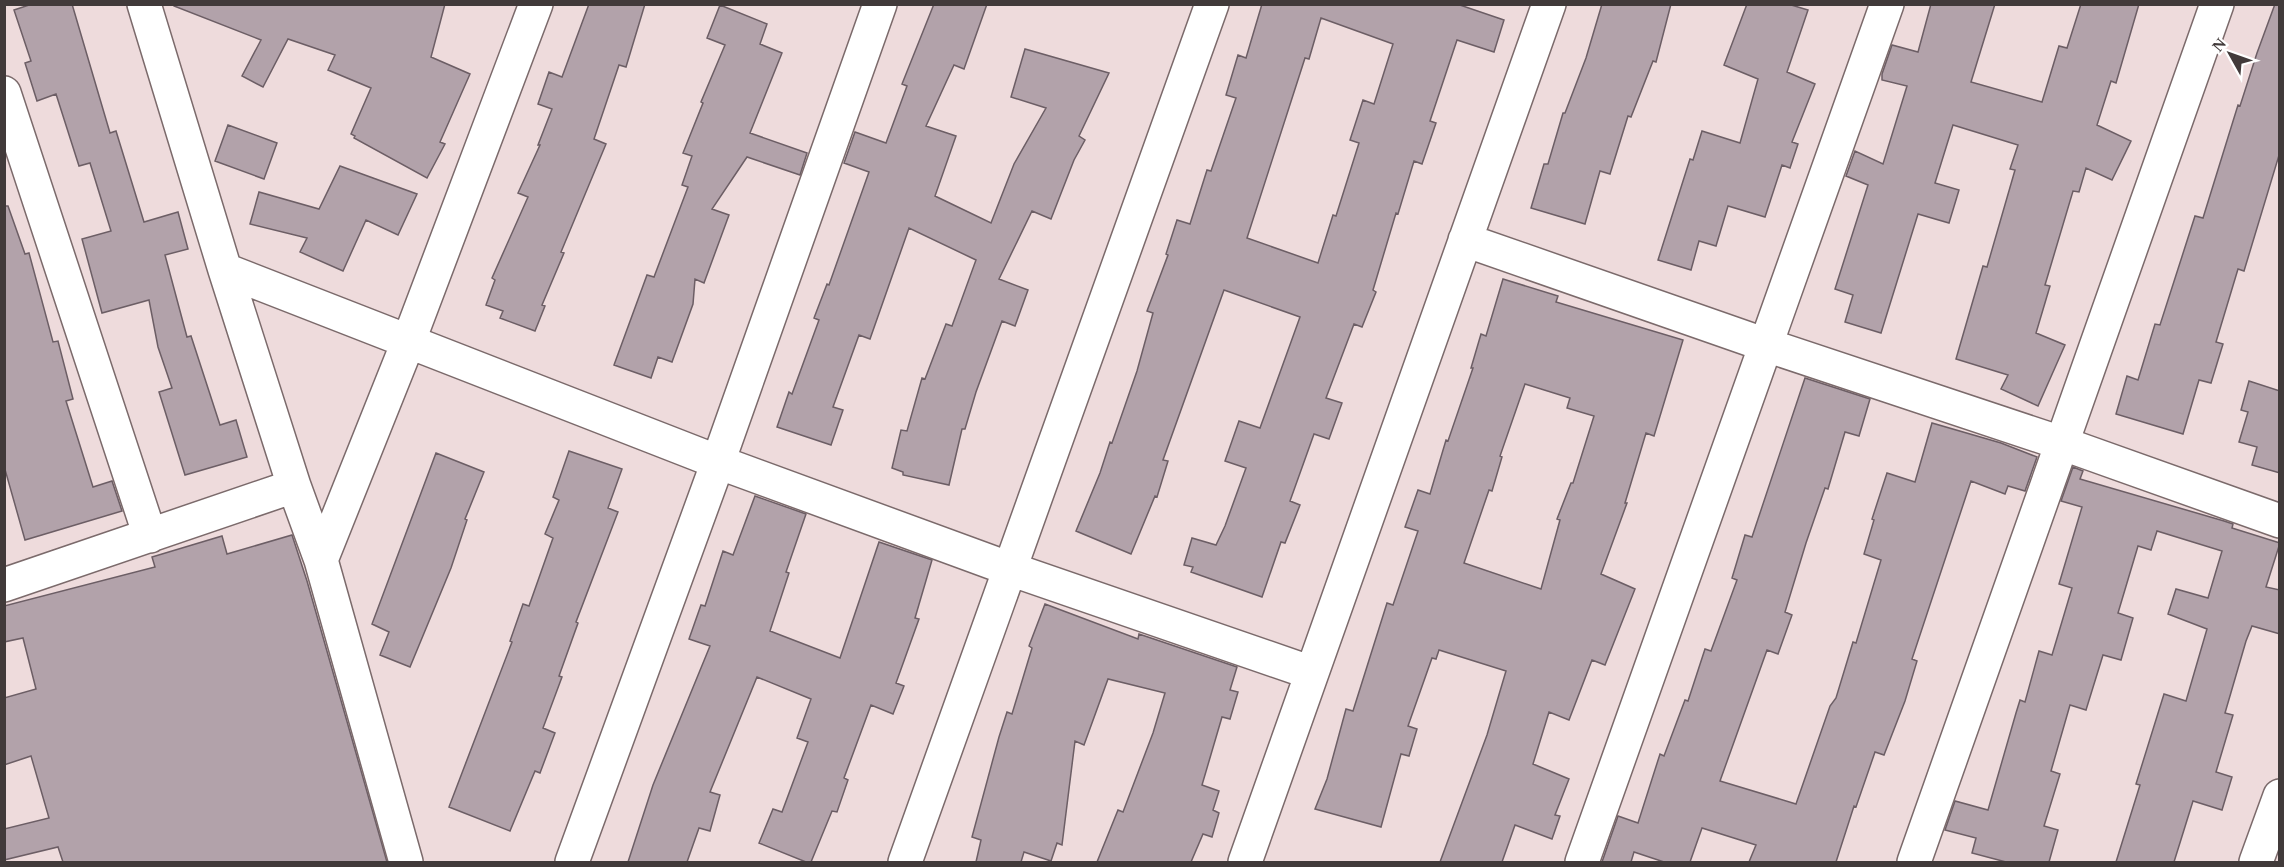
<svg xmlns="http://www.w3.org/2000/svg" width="2284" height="867" font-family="Georgia,serif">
<rect width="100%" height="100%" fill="#eedbdc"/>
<path fill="#b2a2aa" stroke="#6c5e65" stroke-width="1.5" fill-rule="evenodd" d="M 32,4 L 72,4 L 110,133 L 116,131 L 144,222 L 178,212 L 188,249 L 165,255 L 187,337 L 191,336 L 220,425 L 236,420 L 247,457 L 185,475 L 159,392 L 172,388 L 158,347 L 149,300 L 102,313 L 82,239 L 111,231 L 90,163 L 79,166 L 56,94 L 37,101 L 25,63 L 31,61 L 14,10 Z
M 174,4 L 445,4 L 431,57 L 470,74 L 440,142 L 445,144 L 427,178 L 354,138 L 355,136 L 351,134 L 371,88 L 328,70 L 335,55 L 288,39 L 263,87 L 242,76 L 261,40 L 174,6 Z
M 589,4 L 645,4 L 626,67 L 619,65 L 594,139 L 606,144 L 561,252 L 564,253 L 542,305 L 545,306 L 535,331 L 500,318 L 503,311 L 486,305 L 495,280 L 492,278 L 528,197 L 518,193 L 540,145 L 538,145 L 552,109 L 538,104 L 549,72 L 562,77 Z
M 934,4 L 987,4 L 964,69 L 954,65 L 926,126 L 956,136 L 935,196 L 991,223 L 1014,164 L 1046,108 L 1011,97 L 1025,49 L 1109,73 L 1079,136 L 1085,140 L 1074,160 L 1051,219 L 1032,211 L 999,279 L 1028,290 L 1015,326 L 1002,321 L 976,392 L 965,429 L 962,429 L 949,485 L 903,475 L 903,472 L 892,468 L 901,430 L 907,431 L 922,378 L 925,379 L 946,324 L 952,326 L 976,260 L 909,228 L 870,339 L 859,335 L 833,407 L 843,410 L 831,445 L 777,427 L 789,392 L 792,394 L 819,320 L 814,318 L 827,284 L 829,285 L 869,172 L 844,163 L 855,132 L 886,143 L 907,86 L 902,84 Z
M 1262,4 L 1457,4 L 1504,20 L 1494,52 L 1457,40 L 1430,121 L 1436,123 L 1422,164 L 1414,161 L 1398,214 L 1396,213 L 1373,290 L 1376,292 L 1362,327 L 1354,324 L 1326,398 L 1342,403 L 1329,439 L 1314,434 L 1290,501 L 1300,505 L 1285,543 L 1281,542 L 1262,597 L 1191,572 L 1193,567 L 1184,565 L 1192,538 L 1216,545 L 1225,526 L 1246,468 L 1225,461 L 1239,421 L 1260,428 L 1300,317 L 1224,290 L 1163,460 L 1168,461 L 1157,497 L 1155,496 L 1131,554 L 1076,531 L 1100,473 L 1110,442 L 1112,443 L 1137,371 L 1153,313 L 1147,311 L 1168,255 L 1166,254 L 1177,220 L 1190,224 L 1207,170 L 1211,171 L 1236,98 L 1226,95 L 1238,55 L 1246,58 ZM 1321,18 L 1393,44 L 1374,104 L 1363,100 L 1350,140 L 1359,143 L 1336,216 L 1333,215 L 1318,263 L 1247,238 L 1305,58 L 1309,59 Z
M 1602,4 L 1671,4 L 1656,62 L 1653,61 L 1631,117 L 1628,116 L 1610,174 L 1600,171 L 1585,224 L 1531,208 L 1544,164 L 1548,164 L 1563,113 L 1565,113 L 1586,58 Z
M 1747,4 L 1788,4 L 1808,10 L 1787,72 L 1815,84 L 1792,142 L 1798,144 L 1790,168 L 1782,165 L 1765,217 L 1728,206 L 1716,246 L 1699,241 L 1691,270 L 1658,260 L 1690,159 L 1693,160 L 1702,131 L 1740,143 L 1758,79 L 1724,65 Z
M 1931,4 L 1995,4 L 1971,82 L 2042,102 L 2059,46 L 2067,48 L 2081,4 L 2139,4 L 2116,83 L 2111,81 L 2097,125 L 2131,141 L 2112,180 L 2086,168 L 2079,192 L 2073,191 L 2045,285 L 2050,286 L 2036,333 L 2065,345 L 2038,406 L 2001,389 L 2008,375 L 1956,359 L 1983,266 L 1987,267 L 2015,170 L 2010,169 L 2018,145 L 1953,125 L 1935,183 L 1959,190 L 1949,223 L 1918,214 L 1881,333 L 1845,322 L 1853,295 L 1835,289 L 1868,185 L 1846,176 L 1855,151 L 1883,164 L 1907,86 L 1882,80 L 1882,74 L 1892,45 L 1918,52 Z
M 2275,4 L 2280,4 L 2280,152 L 2244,271 L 2238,269 L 2216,342 L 2223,344 L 2211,383 L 2199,380 L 2183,434 L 2116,414 L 2127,376 L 2138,380 L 2155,324 L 2160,325 L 2195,216 L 2203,218 L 2238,105 L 2240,106 L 2257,53 Z
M 720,5 L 767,24 L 760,44 L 782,53 L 750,133 L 807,153 L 800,175 L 747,157 L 712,209 L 729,215 L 704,283 L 695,279 L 693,304 L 672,362 L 658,357 L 651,378 L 614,365 L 647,275 L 654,277 L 688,187 L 682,185 L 692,156 L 683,153 L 703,103 L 701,102 L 725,45 L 707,38 Z
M 228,125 L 277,143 L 264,179 L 215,161 Z
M 340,166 L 417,194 L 398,235 L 366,220 L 343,271 L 300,252 L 307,238 L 250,224 L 259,192 L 319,209 Z
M 4,206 L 8,206 L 25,254 L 29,253 L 53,342 L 58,341 L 73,399 L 66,401 L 93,487 L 112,481 L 122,511 L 25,540 L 4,466 Z
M 1503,279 L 1558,296 L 1556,302 L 1683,340 L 1654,436 L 1646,433 L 1625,503 L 1627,503 L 1601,574 L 1635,589 L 1605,665 L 1592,660 L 1569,720 L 1549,712 L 1533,764 L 1569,779 L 1555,815 L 1560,816 L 1552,839 L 1515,825 L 1502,862 L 1440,862 L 1487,735 L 1506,671 L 1439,650 L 1436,659 L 1432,658 L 1408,726 L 1417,729 L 1409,756 L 1401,754 L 1381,827 L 1315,809 L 1327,779 L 1346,709 L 1353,711 L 1387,603 L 1393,605 L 1418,531 L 1405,527 L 1418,490 L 1430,494 L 1446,440 L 1448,441 L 1473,368 L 1471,368 L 1481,334 L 1486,336 ZM 1525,384 L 1570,398 L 1567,408 L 1594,416 L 1573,483 L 1571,483 L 1557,519 L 1560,520 L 1541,589 L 1464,563 L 1489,490 L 1492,491 L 1502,457 L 1500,456 Z
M 1805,378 L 1870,399 L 1859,436 L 1845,432 L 1828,489 L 1825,488 L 1806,543 L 1785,612 L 1792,615 L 1778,654 L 1767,650 L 1720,781 L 1796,804 L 1830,706 L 1836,698 L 1853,642 L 1856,643 L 1881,560 L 1864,554 L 1874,520 L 1872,519 L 1887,473 L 1915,482 L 1932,423 L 2001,443 L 2037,457 L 2025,491 L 2008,486 L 2005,494 L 1971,481 L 1912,659 L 1917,661 L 1905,701 L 1884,755 L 1875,752 L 1856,807 L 1854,806 L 1836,862 L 1749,862 L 1756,845 L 1702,828 L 1690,862 L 1664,862 L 1634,852 L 1631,862 L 1602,862 L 1618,816 L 1638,823 L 1660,754 L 1664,756 L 1685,700 L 1688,701 L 1705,649 L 1711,651 L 1737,580 L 1732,578 L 1745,535 L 1752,537 Z
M 2249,381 L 2280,391 L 2280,473 L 2252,465 L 2257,447 L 2239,442 L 2248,412 L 2241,410 Z
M 569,451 L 622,469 L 608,508 L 618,512 L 576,622 L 578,623 L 559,676 L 562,677 L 543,728 L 555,733 L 540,773 L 535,771 L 510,831 L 449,807 L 512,642 L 510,641 L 523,604 L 529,606 L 553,538 L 545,534 L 559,500 L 553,497 Z
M 436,453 L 484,472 L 465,519 L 467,520 L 451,568 L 410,667 L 380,655 L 389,632 L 372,624 Z
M 2073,467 L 2083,471 L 2080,479 L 2224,521 L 2233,524 L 2232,528 L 2280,543 L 2266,587 L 2280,590 L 2280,634 L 2252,626 L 2246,641 L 2225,713 L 2233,715 L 2216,772 L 2232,777 L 2222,810 L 2193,801 L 2174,862 L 2116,862 L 2140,785 L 2136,784 L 2164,694 L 2186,701 L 2207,629 L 2168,614 L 2176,589 L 2208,598 L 2222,551 L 2157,531 L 2151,550 L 2138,546 L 2118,613 L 2133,618 L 2121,660 L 2103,655 L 2086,710 L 2070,705 L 2051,771 L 2060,774 L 2044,826 L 2058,830 L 2049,862 L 2006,862 L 1972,853 L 1976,838 L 1945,830 L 1955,801 L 1988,810 L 2016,713 L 2020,700 L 2025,702 L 2039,651 L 2052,655 L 2072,588 L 2059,584 L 2082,507 L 2061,501 Z
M 755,496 L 806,514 L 786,572 L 789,573 L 770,631 L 840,658 L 879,542 L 932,560 L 915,618 L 919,619 L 896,683 L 904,686 L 893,714 L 871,705 L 844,778 L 848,780 L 837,812 L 832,811 L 811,862 L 806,862 L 759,843 L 773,809 L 782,812 L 808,742 L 797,738 L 811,699 L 757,677 L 710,792 L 720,795 L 710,831 L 699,828 L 687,862 L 628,862 L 653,785 L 710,646 L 689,639 L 701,605 L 705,606 L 723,551 L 733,555 Z
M 292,535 L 307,581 L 387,862 L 63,862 L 58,847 L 4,860 L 4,829 L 49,818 L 31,756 L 4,765 L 4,698 L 36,689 L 23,638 L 4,642 L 4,606 L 155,567 L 152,557 L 222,536 L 227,554 Z
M 1045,604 L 1138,639 L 1139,634 L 1237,667 L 1230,690 L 1238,692 L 1230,719 L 1222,717 L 1202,785 L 1219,791 L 1213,810 L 1219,813 L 1212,837 L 1203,834 L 1191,862 L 1097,862 L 1118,810 L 1123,812 L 1153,733 L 1165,693 L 1108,679 L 1084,745 L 1075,741 L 1062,845 L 1057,843 L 1051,861 L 1024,852 L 1021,862 L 976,862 L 981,840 L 972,837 L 999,737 L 1007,712 L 1012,714 L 1032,648 L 1029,646 Z"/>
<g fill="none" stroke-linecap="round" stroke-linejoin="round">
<g stroke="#7b6a6b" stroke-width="36">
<path id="minor" d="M 4,93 L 150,536
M 1465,240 L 1766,345 L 2061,443 L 2280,521
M 225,270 L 718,462 L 1010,569 L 1312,673
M 294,486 L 321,560 L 406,862
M 321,560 L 409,340 L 536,4
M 4,585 L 294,486 L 225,270 L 144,4
M 572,862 L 718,462 L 880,4
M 905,862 L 1212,4
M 1245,862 L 1549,4
M 1582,862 L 1887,4
M 1914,862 L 2217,4
M 2256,862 L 2280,796"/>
</g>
<use href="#minor" stroke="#fff" stroke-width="33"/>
</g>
<rect width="2284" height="867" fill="none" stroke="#413a3a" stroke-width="12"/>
<g transform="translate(2230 54) rotate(310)" stroke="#ffffff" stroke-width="4.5" paint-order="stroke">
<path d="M0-4.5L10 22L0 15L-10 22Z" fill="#413a3a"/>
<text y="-9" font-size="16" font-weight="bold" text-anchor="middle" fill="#413a3a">N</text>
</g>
</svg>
